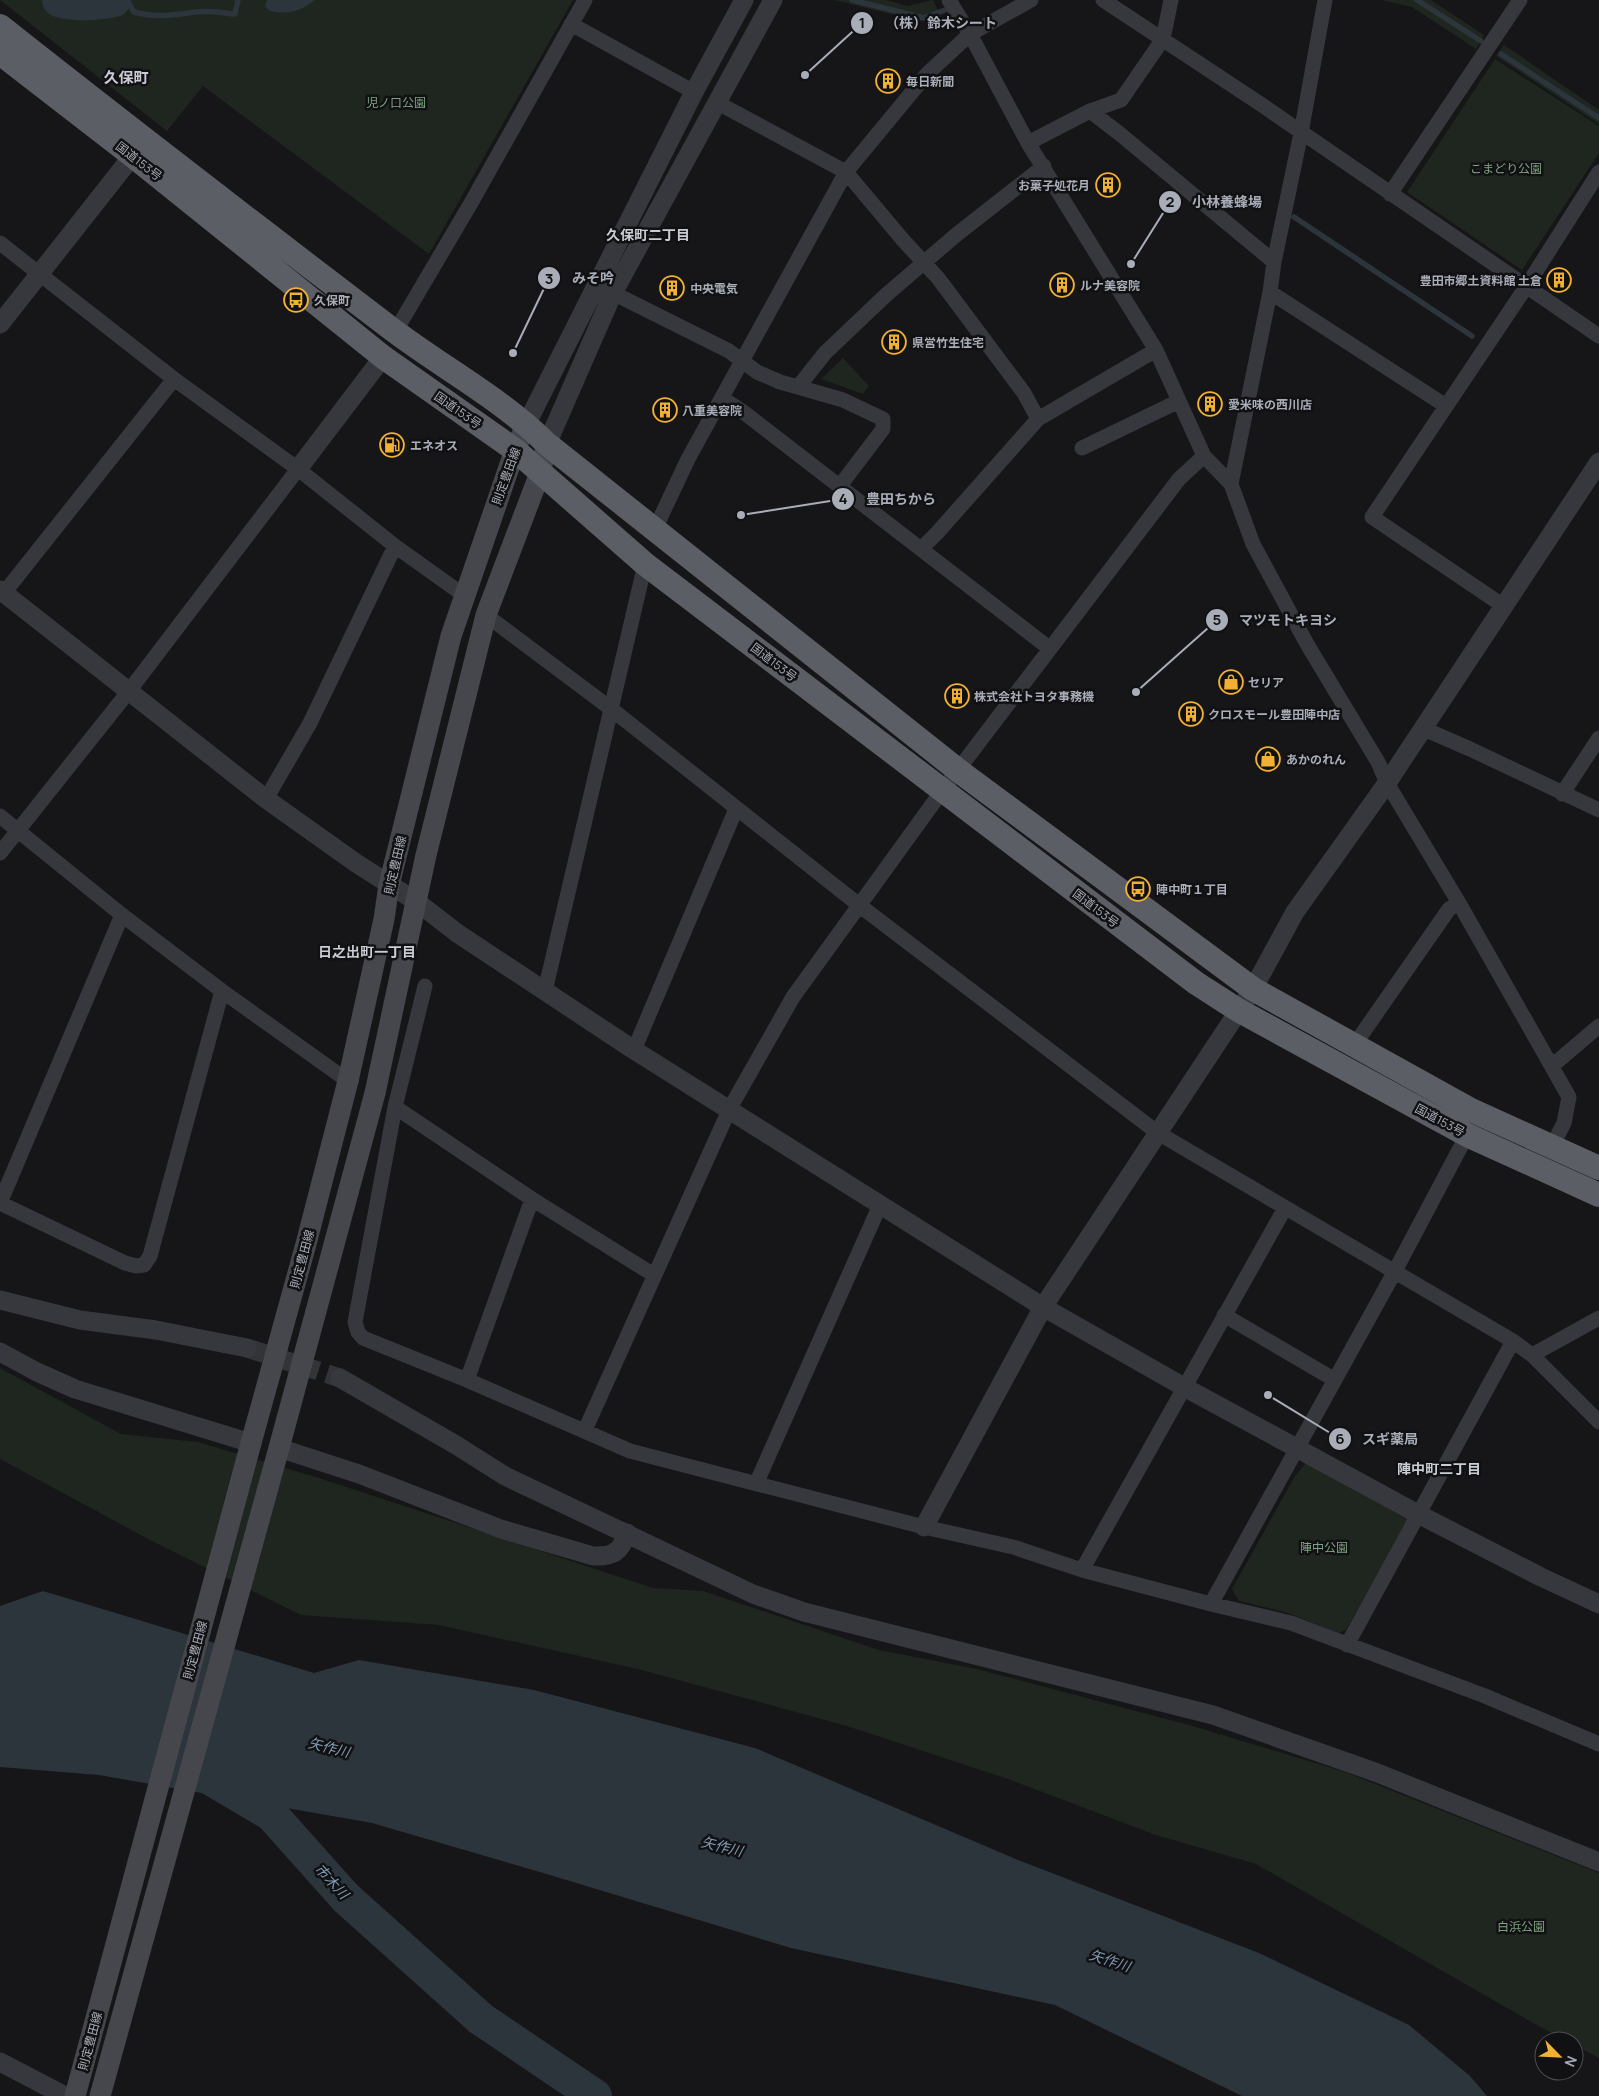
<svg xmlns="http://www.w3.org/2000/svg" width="1599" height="2096" font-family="Manrope,'Noto Sans JP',sans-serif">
<rect width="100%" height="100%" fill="#161618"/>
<path fill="#1e261f" d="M 0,0 L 573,0 L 429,254 L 203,86 L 167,131 Z
M 834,0 L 886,0 L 907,6 L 933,0 L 941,17 L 920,21 Z
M 1381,0 L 1431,0 L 1484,35 L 1476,49 L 1412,7 Z
M 1504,45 L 1599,110 L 1599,124 L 1496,56 Z
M 1495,59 L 1599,126 L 1599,153 L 1522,270 L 1407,192 Z
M 843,358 L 869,386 L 863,394 L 821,379 Z
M 0,1368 L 121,1434 L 198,1442 L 322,1479 L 653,1588 L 703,1591 L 879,1650 L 977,1669 L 1196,1727 L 1345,1772 L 1599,1873 L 1599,2058 L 1574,2045 L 1574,2041 L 1567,2041 L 1535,2024 L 1256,1864 L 1156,1835 L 1011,1780 L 847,1726 L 638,1669 L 439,1625 L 301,1615 L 150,1540 L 0,1459 Z
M 1306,1463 L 1409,1520 L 1346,1630 L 1338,1633 L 1288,1613 L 1239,1601 L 1232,1589 L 1295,1476 Z"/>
<path fill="#2c353c" d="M 267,0 L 315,0 C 301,11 286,16 268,10 L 265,5 Z
M 43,1591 L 314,1673 L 359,1660 L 534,1690 L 755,1748 L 1018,1860 L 1259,1953 L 1409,2025 L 1470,2076 L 1487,2096 L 1242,2096 L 1055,2005 L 791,1948 L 550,1875 L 372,1823 L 99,1775 L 0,1767 L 0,1606 Z"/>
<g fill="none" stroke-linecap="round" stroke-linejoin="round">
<path stroke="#2c353c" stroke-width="5.5" d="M 127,0 L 134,12 C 156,18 175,15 196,12 C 209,10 223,13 235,14 L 238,0
M 852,0 L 924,18 L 945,10
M 1417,0 L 1481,41
M 1501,54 L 1599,118
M 1294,217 L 1472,336"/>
<path stroke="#2c353c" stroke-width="34" d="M 59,0 C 77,5 96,4 114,0
M 210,1778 L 271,1814 L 346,1898 L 481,2019 L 595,2096"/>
<path stroke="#333438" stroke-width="19" stroke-dasharray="19 9" stroke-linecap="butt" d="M 247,1348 L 340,1378"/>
<path stroke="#37383d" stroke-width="15" d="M 949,0 L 970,34 L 1028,143 L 1156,350 L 1204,456 L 1231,484 L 1253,544 L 1307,644 L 1378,762 L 1387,783 L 1459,903 L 1569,1097 L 1564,1123 L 1551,1148
M 1103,0 L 1259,103 L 1599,336
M 571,24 L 694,92
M 716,102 L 846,172 L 903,240 L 938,278 L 1024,393 L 1038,419
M 1090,111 L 1120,134 L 1274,262
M 1028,143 L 1090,111 L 1121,100 L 1163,39 L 1171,0
M 1390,194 L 1520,0
M 0,243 L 174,379 L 298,469 L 395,546 L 465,596
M 1270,292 L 1446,406
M 613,293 L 729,351 L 757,372 L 780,382 L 798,387 L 825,353 L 886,295 L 956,235 L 1044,166
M 395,332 L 471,203 L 585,0
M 798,387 L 843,400 L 883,419 L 883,429 L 839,487
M 722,398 L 742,411 L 1049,648
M 1082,448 L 1179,401
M 1231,484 L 1270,292 L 1274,262 L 1301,133 L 1325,0
M 655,529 L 688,459 L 846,172 L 927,74 L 970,34 L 1031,0
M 921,549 L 937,533 L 1038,419 L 1156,350
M 4,593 L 174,379
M 1505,607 L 1372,517 L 1526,287 L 1599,172
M 486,615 L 610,708 L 859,905 L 1158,1133 L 1513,1341 L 1532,1355 L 1599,1422
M 1424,729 L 1470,749 L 1599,810
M 1562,794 L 1599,738
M 266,799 L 310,723 L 395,546
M 0,816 L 122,915 L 222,991 L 348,1081
M 0,853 L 129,691 L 298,469
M 425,986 L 395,1107 L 355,1322 L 358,1332 L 363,1338 L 467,1380 L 630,1451 L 924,1527 L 1013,1547 L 1082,1570 L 1211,1604 L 1291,1623 L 1485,1696 L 1599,1744
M 545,991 L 645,564
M 1355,1044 L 1449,909 L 1459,903
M 634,1050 L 736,809
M 1552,1066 L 1599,1026
M 395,1107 L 532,1199 L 654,1275
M 0,1203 L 125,1263 L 136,1266 L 144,1265 L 150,1256 L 222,991
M 0,1203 L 122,915
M 1224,1315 L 1335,1380
M 1532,1355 L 1599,1318
M 467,1380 L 532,1199
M 585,1430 L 730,1108 L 793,997 L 942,791 L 1179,479 L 1204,456
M 756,1484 L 880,1205
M 1082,1570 L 1285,1208
M 1211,1604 L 1395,1271 L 1467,1135
M 1347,1645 L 1513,1341"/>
<path stroke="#37383d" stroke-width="19" d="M 0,324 L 141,145
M 527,423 L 694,92 L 744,0
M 547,444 L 613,293 L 773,0
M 298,469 L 383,357
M 0,590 L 266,799 L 356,863 L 417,902 L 457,933 L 634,1050 L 1043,1307 L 1184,1387 L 1418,1514 L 1541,1577 L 1599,1604
M 0,1300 L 80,1320 L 156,1330 L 247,1348
M 0,1352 L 37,1372 L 75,1389 L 251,1443
M 340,1378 L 456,1445 L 505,1476 L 753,1594 L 804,1612 L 1213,1715 L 1375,1772 L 1599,1862
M 279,1448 L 359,1474 L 501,1529 L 593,1556 C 613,1557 621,1552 627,1533
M 924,1527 L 1043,1307 L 1253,989 L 1295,912 L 1387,783 L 1599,462
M 0,2062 L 65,2096"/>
<path stroke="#45474d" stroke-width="21" d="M 348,1081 L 384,919 L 389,885 L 451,636 L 515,450 L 527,423
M 375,1093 L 426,855 L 486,615 L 540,473 L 547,444
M 75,2096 L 251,1443
M 100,2096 L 279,1448"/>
<path stroke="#5b5e65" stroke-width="24" d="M 0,26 C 129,128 259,228 389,327 C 441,367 501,398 547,444 L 959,771 L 1253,989 L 1471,1110 L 1599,1168
M 0,53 L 133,156 L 383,357 L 515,450 L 645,564 L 1196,983 L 1238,1010 L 1467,1135 L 1599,1195"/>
<path stroke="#45474d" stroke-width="21" d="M 251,1443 L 306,1244 L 348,1081
M 279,1448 L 375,1093"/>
</g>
<defs>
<g id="building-ring" transform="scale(1.25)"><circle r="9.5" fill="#111113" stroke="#f2b134" stroke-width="1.5"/><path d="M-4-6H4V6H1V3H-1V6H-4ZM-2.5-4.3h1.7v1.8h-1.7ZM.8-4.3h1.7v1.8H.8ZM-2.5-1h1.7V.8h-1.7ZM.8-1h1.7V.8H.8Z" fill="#f2b134"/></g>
<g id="bus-ring" transform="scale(1.25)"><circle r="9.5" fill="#111113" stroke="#f2b134" stroke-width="1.5"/><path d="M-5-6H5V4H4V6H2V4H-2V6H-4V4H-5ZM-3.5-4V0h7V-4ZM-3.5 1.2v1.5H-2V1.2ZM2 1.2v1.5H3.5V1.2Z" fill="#f2b134"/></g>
<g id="fuel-ring" transform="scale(1.25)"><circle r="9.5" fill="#111113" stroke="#f2b134" stroke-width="1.5"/><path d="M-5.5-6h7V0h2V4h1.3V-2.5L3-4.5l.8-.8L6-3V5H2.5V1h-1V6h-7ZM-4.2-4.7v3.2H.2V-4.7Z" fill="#f2b134"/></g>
<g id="shop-ring" transform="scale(1.25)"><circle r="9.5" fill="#111113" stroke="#f2b134" stroke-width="1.5"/><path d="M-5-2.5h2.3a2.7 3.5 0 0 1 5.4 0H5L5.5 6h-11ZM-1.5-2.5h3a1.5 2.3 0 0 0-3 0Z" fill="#f2b134"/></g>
</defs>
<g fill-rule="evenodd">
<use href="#building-ring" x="888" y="81"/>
<use href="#building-ring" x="1108" y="185"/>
<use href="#building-ring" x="1559" y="280"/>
<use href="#building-ring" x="1062" y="285"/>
<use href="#building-ring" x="672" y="288"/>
<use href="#bus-ring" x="296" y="300"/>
<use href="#building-ring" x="894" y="342"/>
<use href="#building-ring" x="1210" y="404"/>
<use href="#building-ring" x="665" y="410"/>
<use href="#fuel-ring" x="392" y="445"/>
<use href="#shop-ring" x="1231" y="682"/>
<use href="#building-ring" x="957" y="696"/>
<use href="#building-ring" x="1191" y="714"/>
<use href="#shop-ring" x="1268" y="759"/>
<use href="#bus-ring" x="1138" y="889"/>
</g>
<g text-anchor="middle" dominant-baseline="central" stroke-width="5" stroke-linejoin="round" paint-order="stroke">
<g font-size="12" font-weight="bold" fill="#a8adb8" stroke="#111113" text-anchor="start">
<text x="906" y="81">毎日新聞</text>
<text x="1090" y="185" text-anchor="end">お菓子処花月</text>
<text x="1542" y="280" text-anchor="end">豊田市郷土資料館 土倉</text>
<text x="1080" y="285">ルナ美容院</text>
<text x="690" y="288">中央電気</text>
<text x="314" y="300">久保町</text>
<text x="912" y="342">県営竹生住宅</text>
<text x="1228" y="404">愛米味の西川店</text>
<text x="682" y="410">八重美容院</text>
<text x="410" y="445">エネオス</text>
<text x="1248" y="682">セリア</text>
<text x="974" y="696">株式会社トヨタ事務機</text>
<text x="1208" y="714">クロスモール豊田陣中店</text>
<text x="1286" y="759">あかのれん</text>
<text x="1156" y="889">陣中町１丁目</text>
</g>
<g font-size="12" fill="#7fa381" stroke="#111113">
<text x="396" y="102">児ノ口公園</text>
<text x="1506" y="168">こまどり公園</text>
<text x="1324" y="1547">陣中公園</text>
<text x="1521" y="1926">白浜公園</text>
</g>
<g font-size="12" fill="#a8adb8" stroke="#111113">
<text transform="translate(139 161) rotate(38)">国道153号</text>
<text transform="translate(458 410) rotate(35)">国道153号</text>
<text transform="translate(506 476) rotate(-70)">則定豊田線</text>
<text transform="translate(774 662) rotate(37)">国道153号</text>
<text transform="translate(395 865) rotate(-77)">則定豊田線</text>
<text transform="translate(1096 908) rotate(37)">国道153号</text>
<text transform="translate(1440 1120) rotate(28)">国道153号</text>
<text transform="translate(302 1259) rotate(-75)">則定豊田線</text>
<text transform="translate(195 1650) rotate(-75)">則定豊田線</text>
<text transform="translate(90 2041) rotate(-75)">則定豊田線</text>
</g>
<g font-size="14" font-weight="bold" fill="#c9ccd4" stroke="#111113">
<text x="648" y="234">久保町二丁目</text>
<text x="367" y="951">日之出町一丁目</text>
<text x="1439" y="1468">陣中町二丁目</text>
</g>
<g font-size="14" font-style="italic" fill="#7f9bb3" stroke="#111113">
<text transform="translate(329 1747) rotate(14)">矢作川</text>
<text transform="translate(722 1846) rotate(14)">矢作川</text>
<text transform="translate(332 1881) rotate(47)">市木川</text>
<text transform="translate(1110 1960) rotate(18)">矢作川</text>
</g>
<g font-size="15" font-weight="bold" fill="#c9ccd4" stroke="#111113">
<text x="126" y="77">久保町</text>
</g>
</g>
<path fill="none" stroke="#a8adb8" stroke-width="2" d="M805 75L862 23M1131 264L1170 202M513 353L549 278M741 515L843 499M1136 692L1217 620M1268 1395L1340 1439"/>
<g fill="#a8adb8" stroke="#111113" stroke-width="2">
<circle cx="805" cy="75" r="5"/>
<circle cx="1131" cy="264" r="5"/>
<circle cx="513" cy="353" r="5"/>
<circle cx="741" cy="515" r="5"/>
<circle cx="1136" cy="692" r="5"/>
<circle cx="1268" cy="1395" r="5"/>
<circle cx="862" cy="23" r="12"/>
<circle cx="1170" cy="202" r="12"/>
<circle cx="549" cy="278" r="12"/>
<circle cx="843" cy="499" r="12"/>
<circle cx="1217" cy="620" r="12"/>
<circle cx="1340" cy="1439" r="12"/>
</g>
<g font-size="15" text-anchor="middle" font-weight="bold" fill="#111">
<text x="862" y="28">1</text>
<text x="1170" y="207">2</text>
<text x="549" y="284">3</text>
<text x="843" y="504">4</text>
<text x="1217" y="625">5</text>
<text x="1340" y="1444">6</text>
</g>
<g font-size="14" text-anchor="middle" font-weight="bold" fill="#a8adb8" stroke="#111113" stroke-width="5" stroke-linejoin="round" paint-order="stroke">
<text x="941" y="28">（株）鈴木シート</text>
<text x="1227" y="207">小林養蜂場</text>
<text x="593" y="283">みそ吟</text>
<text x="901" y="504">豊田ちから</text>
<text x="1288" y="625">マツモトキヨシ</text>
<text x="1390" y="1444">スギ薬局</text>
</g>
<g transform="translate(1559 2056) rotate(114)"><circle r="24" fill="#111113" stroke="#4d4f55"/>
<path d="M0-4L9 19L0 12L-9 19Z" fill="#f2b134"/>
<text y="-8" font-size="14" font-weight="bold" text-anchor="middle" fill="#a8adb8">N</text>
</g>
</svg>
